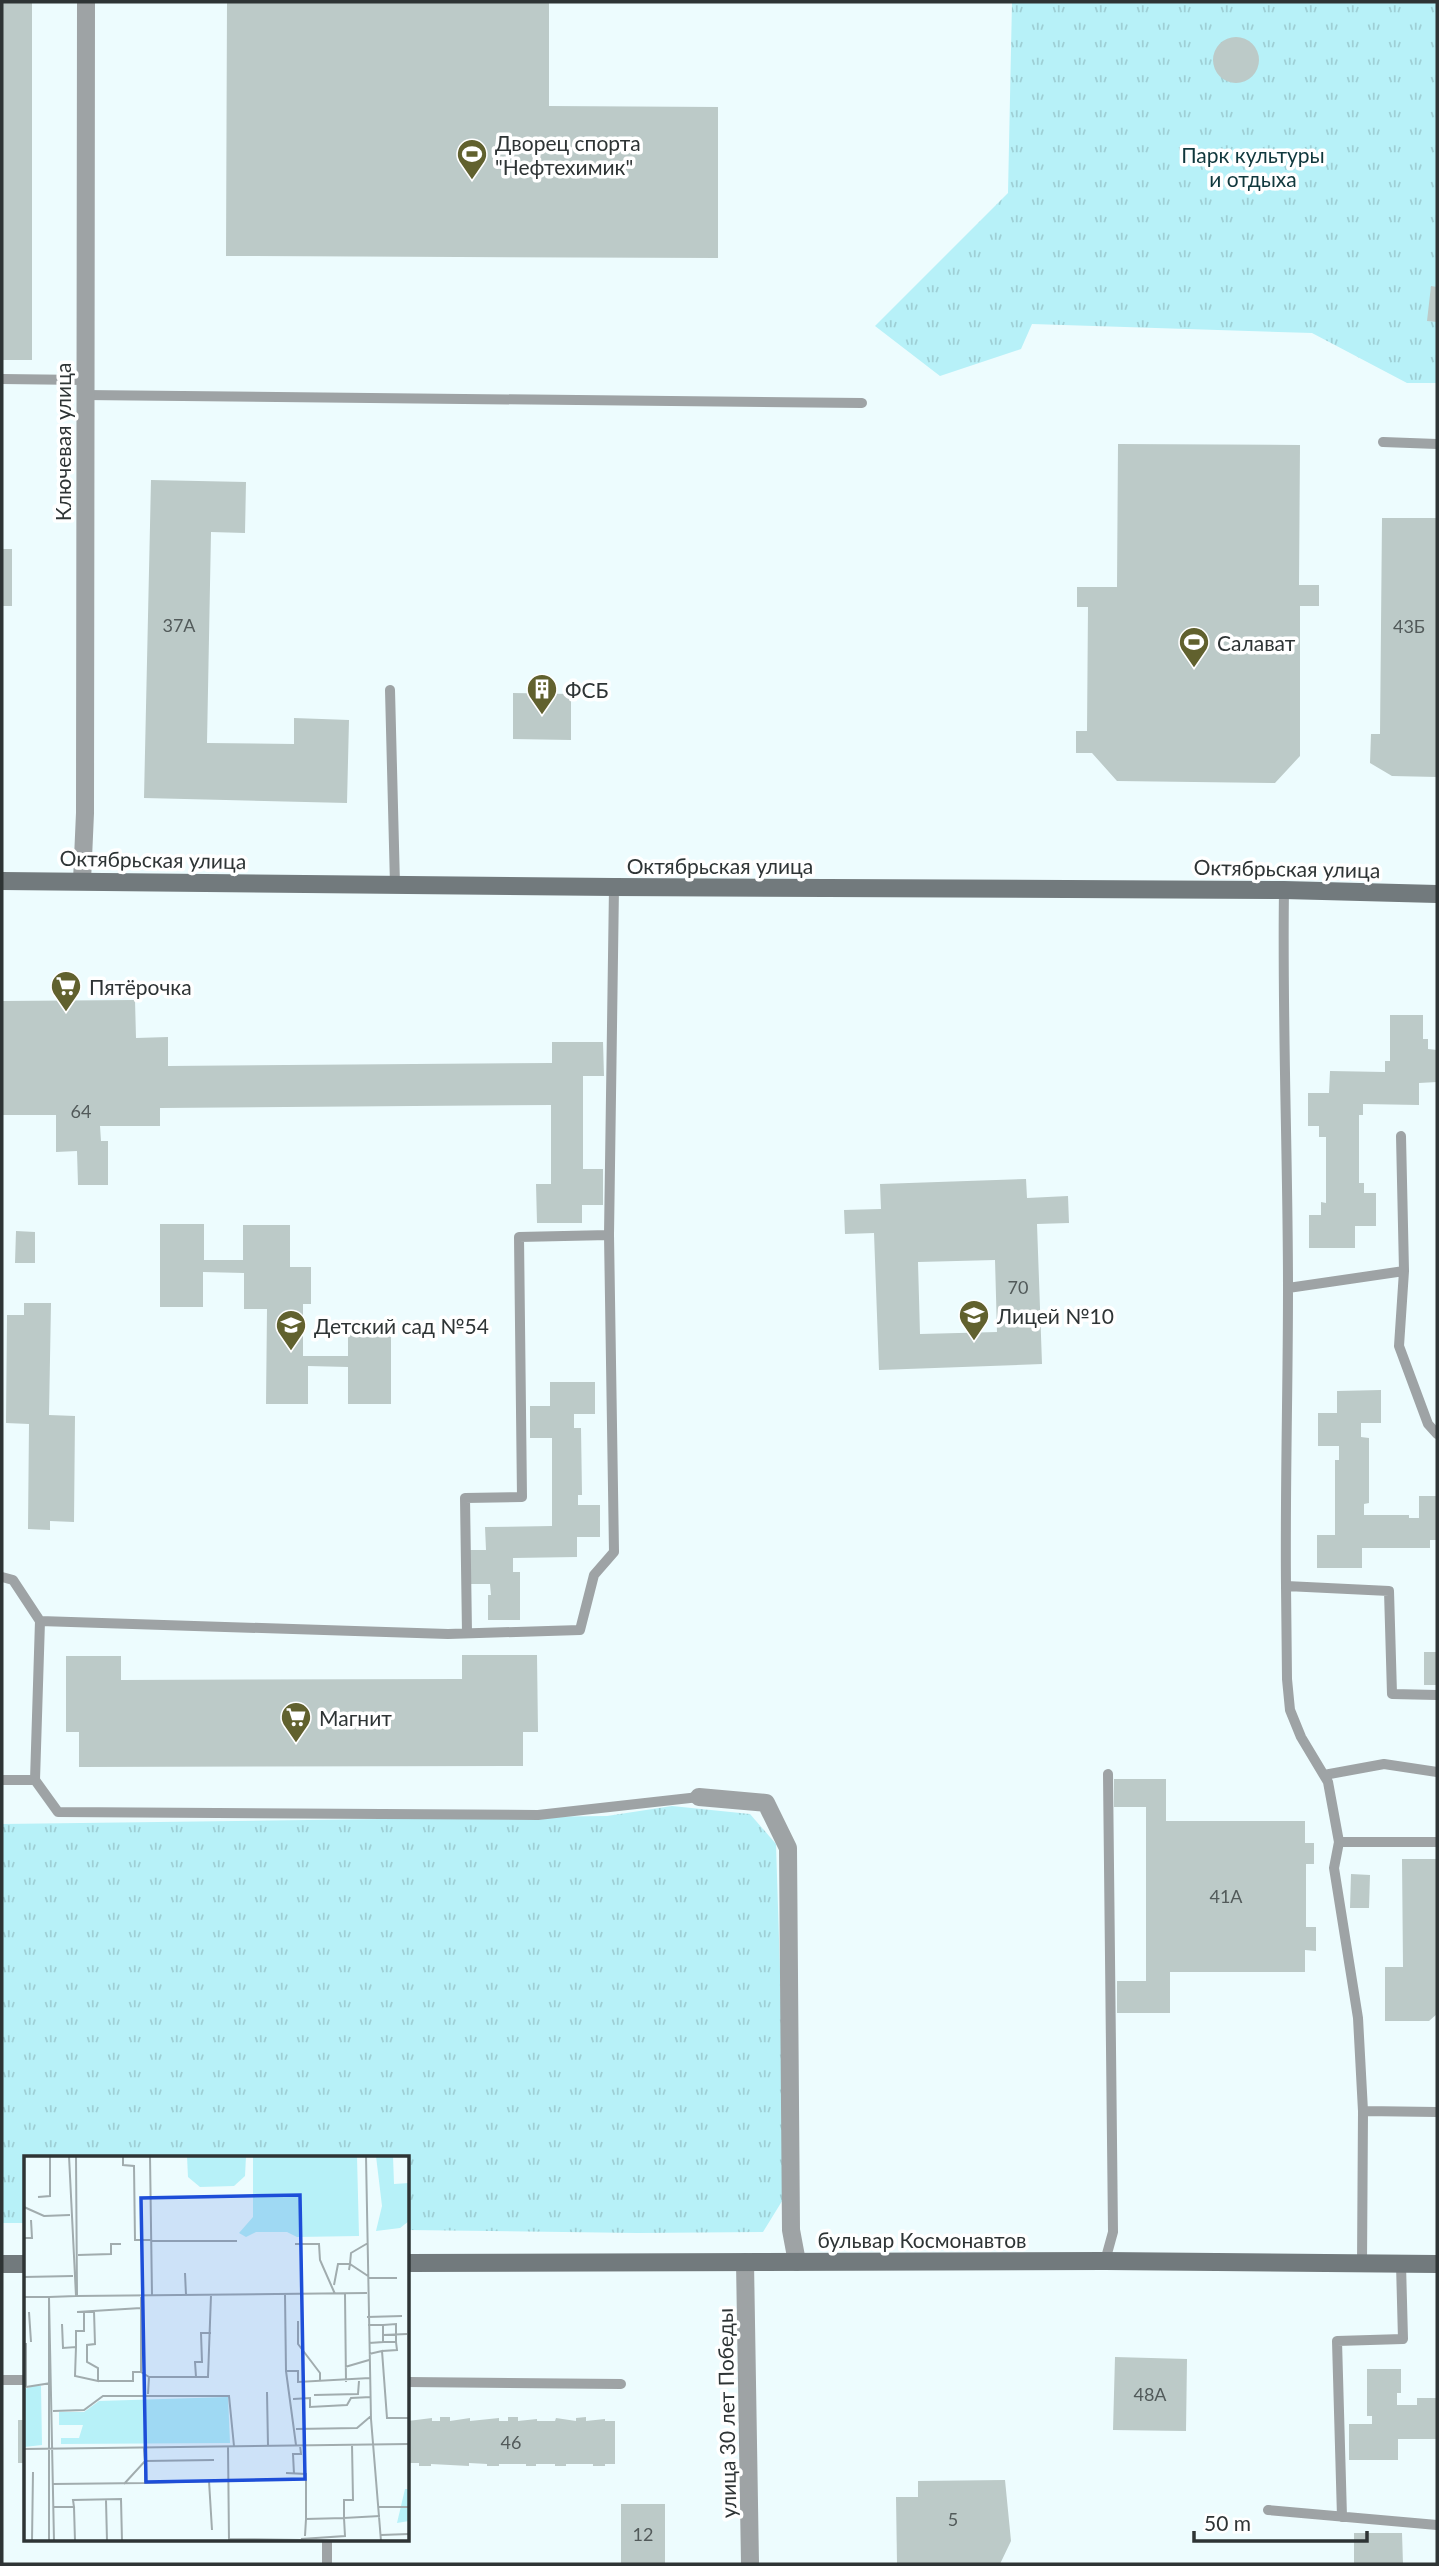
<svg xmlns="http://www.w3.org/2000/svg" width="1439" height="2566" font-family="Lato,sans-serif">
<defs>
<pattern id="park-tufts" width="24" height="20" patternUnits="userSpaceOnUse" patternTransform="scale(1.75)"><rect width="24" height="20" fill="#b7f1f8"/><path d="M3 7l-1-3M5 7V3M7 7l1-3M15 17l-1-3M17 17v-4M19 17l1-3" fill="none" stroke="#9ecfd5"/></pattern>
</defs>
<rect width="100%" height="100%" fill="#edfcfe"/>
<path fill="url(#park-tufts)" d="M 1012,2 L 1437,2 L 1437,383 L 1407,383 L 1312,333 L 1032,324 L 1021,349 L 940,376 L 875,326 L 1008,193 Z
M 672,1806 L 750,1814 L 776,1844 L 787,2193 L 763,2232 L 637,2233 L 408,2230 L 408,2158 L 26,2158 L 26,2223 L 2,2223 L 2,1824 L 607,1816 Z"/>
<path fill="#bccac8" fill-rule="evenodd" d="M 2,2 L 32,2 L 32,360 L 2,360 Z
M 227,2 L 549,2 L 549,106 L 718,107 L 718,258 L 226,256 Z
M1213 60a23 23 0 1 1 46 0a23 23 0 1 1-46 0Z
M 1431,286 L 1437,287 L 1437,322 L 1427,321 Z
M 1118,444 L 1300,445 L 1299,585 L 1319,585 L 1319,606 L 1300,606 L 1300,756 L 1275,783 L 1117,781 L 1092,753 L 1076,753 L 1076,731 L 1087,731 L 1088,607 L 1077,607 L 1077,587 L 1117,587 Z
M 151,480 L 246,482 L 245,533 L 211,532 L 207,743 L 294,744 L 294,718 L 349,720 L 347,803 L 144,798 Z
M 1382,518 L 1437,518 L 1437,777 L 1392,776 L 1370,763 L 1371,734 L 1380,734 Z
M 2,549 L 12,549 L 12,606 L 2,606 Z
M 513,693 L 571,694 L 571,740 L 513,739 Z
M 135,1000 L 136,1038 L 168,1037 L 168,1066 L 552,1063 L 552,1042 L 603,1042 L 604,1076 L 583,1076 L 583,1169 L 603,1169 L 603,1205 L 582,1205 L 582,1223 L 537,1223 L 536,1184 L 551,1184 L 551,1105 L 160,1108 L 160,1126 L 100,1126 L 101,1141 L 108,1141 L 108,1185 L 78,1185 L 77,1151 L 56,1152 L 56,1115 L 2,1115 L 2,1001 Z
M 1390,1015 L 1423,1015 L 1423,1039 L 1428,1039 L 1428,1049 L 1437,1050 L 1437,1082 L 1419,1083 L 1419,1105 L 1363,1104 L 1363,1115 L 1359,1115 L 1359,1183 L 1364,1183 L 1364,1193 L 1376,1193 L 1376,1226 L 1355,1226 L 1355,1248 L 1309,1248 L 1309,1215 L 1321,1215 L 1321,1202 L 1326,1203 L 1326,1137 L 1319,1137 L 1319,1126 L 1308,1126 L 1308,1093 L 1329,1093 L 1330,1071 L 1385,1072 L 1385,1061 L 1390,1061 Z
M 1026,1179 L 1027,1198 L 1068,1196 L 1069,1223 L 1037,1224 L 1042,1364 L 879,1370 L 874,1233 L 845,1234 L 844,1210 L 881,1209 L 880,1184 ZM 995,1260 L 997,1332 L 920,1334 L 918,1262 Z
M 160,1224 L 204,1224 L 204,1260 L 243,1260 L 243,1225 L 290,1225 L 290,1267 L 311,1267 L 311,1304 L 303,1304 L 303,1356 L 348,1356 L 348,1321 L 391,1321 L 391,1404 L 348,1404 L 348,1367 L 308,1366 L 308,1404 L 266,1404 L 267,1309 L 244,1309 L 244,1273 L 203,1272 L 203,1307 L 160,1307 Z
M 16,1231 L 35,1232 L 35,1263 L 15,1263 Z
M 24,1303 L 51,1303 L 49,1415 L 75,1416 L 74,1522 L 50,1521 L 50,1530 L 28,1529 L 29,1424 L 6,1423 L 7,1315 L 24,1315 Z
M 550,1382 L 595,1382 L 595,1414 L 574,1414 L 574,1428 L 581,1428 L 582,1495 L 578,1495 L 578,1505 L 600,1505 L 600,1537 L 577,1537 L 577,1557 L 513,1558 L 513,1572 L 520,1572 L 520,1620 L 488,1620 L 488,1595 L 491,1595 L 490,1584 L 467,1584 L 467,1550 L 486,1550 L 485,1527 L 552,1526 L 552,1438 L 530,1438 L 530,1406 L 550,1406 Z
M 1381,1390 L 1381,1423 L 1361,1423 L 1361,1437 L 1369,1438 L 1369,1503 L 1364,1504 L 1364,1515 L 1409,1515 L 1409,1518 L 1419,1518 L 1419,1496 L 1437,1496 L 1437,1540 L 1430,1540 L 1430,1548 L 1362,1548 L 1362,1568 L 1317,1568 L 1317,1535 L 1335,1535 L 1335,1460 L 1339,1460 L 1339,1446 L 1318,1446 L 1318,1413 L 1337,1413 L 1337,1391 Z
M 1424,1652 L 1437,1652 L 1437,1685 L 1424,1685 Z
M 462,1655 L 537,1655 L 538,1732 L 523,1732 L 523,1766 L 79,1767 L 79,1732 L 66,1732 L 66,1656 L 121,1656 L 121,1680 L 462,1679 Z
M 1114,1779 L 1166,1779 L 1166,1821 L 1305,1821 L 1305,1843 L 1314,1843 L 1314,1864 L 1306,1864 L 1306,1927 L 1316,1927 L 1316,1951 L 1305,1950 L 1305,1972 L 1170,1972 L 1170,2013 L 1117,2013 L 1117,1981 L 1146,1981 L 1146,1807 L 1114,1807 Z
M 1402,1859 L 1437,1859 L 1437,2014 L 1429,2021 L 1385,2021 L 1385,1967 L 1403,1967 Z
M 1351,1874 L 1370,1875 L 1369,1908 L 1350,1908 Z
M 1115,2357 L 1187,2359 L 1186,2431 L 1113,2430 Z
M 1367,2369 L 1401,2369 L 1401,2393 L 1397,2393 L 1397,2405 L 1417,2405 L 1417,2398 L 1437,2398 L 1437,2439 L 1398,2439 L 1398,2460 L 1349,2460 L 1349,2424 L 1372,2424 L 1372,2416 L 1367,2416 Z
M 440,2417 L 450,2417 L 450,2421 L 470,2418 L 470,2421 L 499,2418 L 499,2421 L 508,2421 L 508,2417 L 518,2417 L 518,2421 L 537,2419 L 537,2421 L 555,2421 L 556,2418 L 576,2421 L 576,2418 L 586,2417 L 586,2421 L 605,2419 L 605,2421 L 615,2421 L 615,2464 L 605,2464 L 605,2466 L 593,2466 L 593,2464 L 566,2464 L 566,2466 L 555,2466 L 555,2464 L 536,2464 L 536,2466 L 526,2466 L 526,2464 L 499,2464 L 499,2466 L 487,2466 L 487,2464 L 469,2463 L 469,2466 L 431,2464 L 431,2466 L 419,2466 L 419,2463 L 408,2463 L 408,2421 L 432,2418 L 432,2421 L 440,2421 Z
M 18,2420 L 26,2420 L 26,2463 L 18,2463 Z
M 1005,2480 L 1011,2541 L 1000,2564 L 897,2564 L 896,2497 L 918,2497 L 918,2481 Z
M 621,2504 L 665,2504 L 665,2564 L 621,2564 Z
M 1354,2533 L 1402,2533 L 1403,2564 L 1354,2564 Z"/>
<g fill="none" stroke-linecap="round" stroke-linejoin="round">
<path stroke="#9ea3a5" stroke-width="10" d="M 2,379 L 84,380
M 84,395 L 862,403
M 1383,442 L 1437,444
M 390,690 L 395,885
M 1284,890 C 1282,1023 1288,1156 1288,1289 C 1288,1388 1285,1487 1286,1586 L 1389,1591 L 1392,1694 L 1437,1695
M 1401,1136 L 1404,1271 L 1399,1346 L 1428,1424 L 1437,1434
M 1288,1288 L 1404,1271
M 2,1577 L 13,1580 L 40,1621 L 35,1780
M 1286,1586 L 1287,1679 L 1290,1710 L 1301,1737 L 1328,1782 L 1339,1842 L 1334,1868 L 1358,2018 L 1363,2111 L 1362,2264
M 40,1621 L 448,1634 L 580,1630 L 594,1575 L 614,1552 L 609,1235 L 614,887
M 467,1633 L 465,1498 L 522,1497 L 519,1237 L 609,1235
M 1324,1775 L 1384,1764 L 1437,1772
M 2,1780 L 35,1780 L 58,1812 L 538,1815 L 699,1797
M 1339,1842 L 1437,1842
M 1363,2111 L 1437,2112
M 1105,2261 L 1113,2232 L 1108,1774
M 2,2380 L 26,2380
M 408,2382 L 621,2384
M 1268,2510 L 1437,2525
M 1342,2517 L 1337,2341 L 1403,2339 L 1401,2264
M 327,2540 L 327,2564"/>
<path stroke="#9ea3a5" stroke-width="18" d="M 82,881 L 85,813 L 86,2
M 699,1797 L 766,1803 L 788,1848 L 791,2230 L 797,2262
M 745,2262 L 750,2564"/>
<path stroke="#727a7d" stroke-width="18" d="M 2,881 L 614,887 L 1284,890 L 1437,894
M 408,2263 L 1105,2261 L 1437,2264
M 2,2264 L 26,2264"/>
</g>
<defs>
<g id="stadium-pin" transform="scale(1.575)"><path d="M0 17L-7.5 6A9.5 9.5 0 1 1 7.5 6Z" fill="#61612e" stroke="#fff"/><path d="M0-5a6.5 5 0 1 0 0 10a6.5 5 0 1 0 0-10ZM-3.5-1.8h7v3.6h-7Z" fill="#fff"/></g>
<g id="building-pin" transform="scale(1.575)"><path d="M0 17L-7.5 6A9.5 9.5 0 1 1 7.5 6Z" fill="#61612e" stroke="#fff"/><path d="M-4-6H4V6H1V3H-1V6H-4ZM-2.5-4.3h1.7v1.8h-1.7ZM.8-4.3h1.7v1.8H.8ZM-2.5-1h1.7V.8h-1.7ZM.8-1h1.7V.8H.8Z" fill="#fff"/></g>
<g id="supermarket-pin" transform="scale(1.575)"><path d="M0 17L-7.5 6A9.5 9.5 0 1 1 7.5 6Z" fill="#61612e" stroke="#fff"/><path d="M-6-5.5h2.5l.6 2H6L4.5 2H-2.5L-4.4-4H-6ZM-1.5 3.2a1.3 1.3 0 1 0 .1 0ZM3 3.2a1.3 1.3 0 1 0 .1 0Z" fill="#fff"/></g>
<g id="school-pin" transform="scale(1.575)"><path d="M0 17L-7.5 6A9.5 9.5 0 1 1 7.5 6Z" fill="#61612e" stroke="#fff"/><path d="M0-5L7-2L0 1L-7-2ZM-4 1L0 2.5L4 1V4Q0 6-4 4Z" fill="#fff"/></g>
</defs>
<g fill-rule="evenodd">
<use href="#stadium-pin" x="472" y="154"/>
<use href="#stadium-pin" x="1194" y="642"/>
<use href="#building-pin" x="542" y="689"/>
<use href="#supermarket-pin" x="66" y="986"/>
<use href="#school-pin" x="974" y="1315"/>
<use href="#school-pin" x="291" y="1325"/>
<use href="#supermarket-pin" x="296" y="1717"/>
</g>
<g text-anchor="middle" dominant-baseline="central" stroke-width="7" stroke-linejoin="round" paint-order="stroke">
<g font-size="18" fill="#525a5a">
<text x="179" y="625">37А</text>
<text x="1409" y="626">43Б</text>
<text x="81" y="1111">64</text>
<text x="1018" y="1287">70</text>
<text x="1226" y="1896">41А</text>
<text x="1150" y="2394">48А</text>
<text x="511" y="2442">46</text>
<text x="953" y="2519">5</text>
<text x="643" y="2534">12</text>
</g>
<g font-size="21" fill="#2e3435" stroke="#fff" text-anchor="start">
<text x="495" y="142">Дворец спорта<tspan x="495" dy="24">"Нефтехимик"</tspan></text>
<text x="1217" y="642">Салават</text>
<text x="565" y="689">ФСБ</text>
<text x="89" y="986">Пятёрочка</text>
<text x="997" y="1315">Лицей №10</text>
<text x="314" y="1325">Детский сад №54</text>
<text x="319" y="1717">Магнит</text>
</g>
<g font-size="21" fill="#10383d" stroke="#fff">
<text x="1253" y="154">Парк культуры<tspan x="1253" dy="24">и отдыха</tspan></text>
</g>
<g font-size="21" fill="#2e3435" stroke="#fff">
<text transform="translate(62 442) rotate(-90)">Ключевая улица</text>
<text transform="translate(153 859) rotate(1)">Октябрьская улица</text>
<text x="720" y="865">Октябрьская улица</text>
<text transform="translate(1287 868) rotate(1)">Октябрьская улица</text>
<text x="922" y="2239">бульвар Космонавтов</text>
<text transform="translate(726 2413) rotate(-91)">улица 30 лет Победы</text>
</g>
</g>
<g transform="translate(24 2156)">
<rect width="385" height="385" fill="#edfcfe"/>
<path d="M 163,0 L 222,0 L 221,20 L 210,30 L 176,31 L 164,21 Z" fill="#b7f1f8"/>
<path d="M 352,0 L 369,0 L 370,28 L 385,27 L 385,65 L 376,72 L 352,75 L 358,50 ZM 381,333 L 385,333 L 385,365 L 373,367 Z" fill="#b7f1f8"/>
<path d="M 229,0 L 333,0 L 335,80 L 273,81 L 263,76 L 232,76 L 222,81 L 215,77 L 229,61 ZM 13,229 L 17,230 L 18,289 L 0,291 L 0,233 ZM 204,241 L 206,287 L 37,288 L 37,282 L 55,282 L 59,269 L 35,269 L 35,256 L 60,256 L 75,245 Z" fill="#b7f1f8"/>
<path fill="none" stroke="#a1acae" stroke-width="2" d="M 45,0 L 52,140M 52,0 L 53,139M 99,0 L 99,9 L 110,10 L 111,84 L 127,84M 126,0 L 128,139M 342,0 L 347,263 L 357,385M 14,41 L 26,40 L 26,0M 0,51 L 20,60 L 46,59M 0,82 L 8,82 L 7,64M 127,85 L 213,85M 344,87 L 327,97 L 326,108 L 344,120M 271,88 L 295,88 L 296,104 L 311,138M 54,99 L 87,98 L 87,88 L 97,88M 161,117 L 162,139M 0,121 L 49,120M 344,122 L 373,122M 310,129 L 314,108 L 326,108 L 325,114M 261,138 L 262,215 L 274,215 L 274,226 L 346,222M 321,138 L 322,226M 117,139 L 117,216 L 125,221 L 124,238M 52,140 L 343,137M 0,141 L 25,141M 25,141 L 52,140M 25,142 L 30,385M 5,156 L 7,186M 53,156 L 117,152M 343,161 L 378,160M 274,165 L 274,188 L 296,217 L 296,226M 38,168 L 39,192 L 52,191 L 51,220 L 74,225 L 74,212 L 63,206 L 63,189 L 71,188 L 70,155M 344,169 L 359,169 L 359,186 L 345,187M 359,169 L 372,168 L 372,186M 359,179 L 383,178M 52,191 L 52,175 L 60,175 L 60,156M 358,195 L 373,194 L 372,186 L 359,186M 345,198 L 358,195 L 363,262 L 385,262M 321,211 L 345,204M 262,215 L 272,289M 125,221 L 184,221 L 187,139M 172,221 L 171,206 L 178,206 L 177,177 L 187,177M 74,225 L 109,225 L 109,216 L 117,216M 2,231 L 2,187M 2,231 L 27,227M 243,236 L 244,290M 290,239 L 334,238 L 335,225M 269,243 L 286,242 L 286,251 L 323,249 L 327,242 L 347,241M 29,255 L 60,254 L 79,240 L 205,240 L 210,290M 272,273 L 333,272 L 347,260M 328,288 L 329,344 L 320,344 L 320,362 L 356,360M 204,290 L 205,385M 120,292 L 121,305 L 190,304M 0,293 L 385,288M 262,317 L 282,318 L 282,363M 270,318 L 269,298 L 277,298 L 276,289M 29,328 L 121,327M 100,328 L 121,305 L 121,327 L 185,325 L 188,374M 82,344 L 83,385M 29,351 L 50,351 L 49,344 L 97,343 L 98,385M 50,351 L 51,385M 355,351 L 385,351M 357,379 L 385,378M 205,383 L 277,384M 277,383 L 321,380 L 320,362 L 282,363 L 281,380M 8,385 L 9,316M 25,385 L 25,141"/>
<path fill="#1d4ed8" fill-opacity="0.15" stroke="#1d4ed8" stroke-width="3.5" d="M 276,39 L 281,323 L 122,326 L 117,42 Z"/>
<rect width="385" height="385" fill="none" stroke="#2e3435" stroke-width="3.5"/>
</g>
<rect width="1439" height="2566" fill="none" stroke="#2e3435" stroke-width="7"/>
<path d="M1194 2531v10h173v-10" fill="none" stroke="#2e3435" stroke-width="3.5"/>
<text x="1204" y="2531" font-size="21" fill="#2e3435" stroke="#ffffff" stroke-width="5" paint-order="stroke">50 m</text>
</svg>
